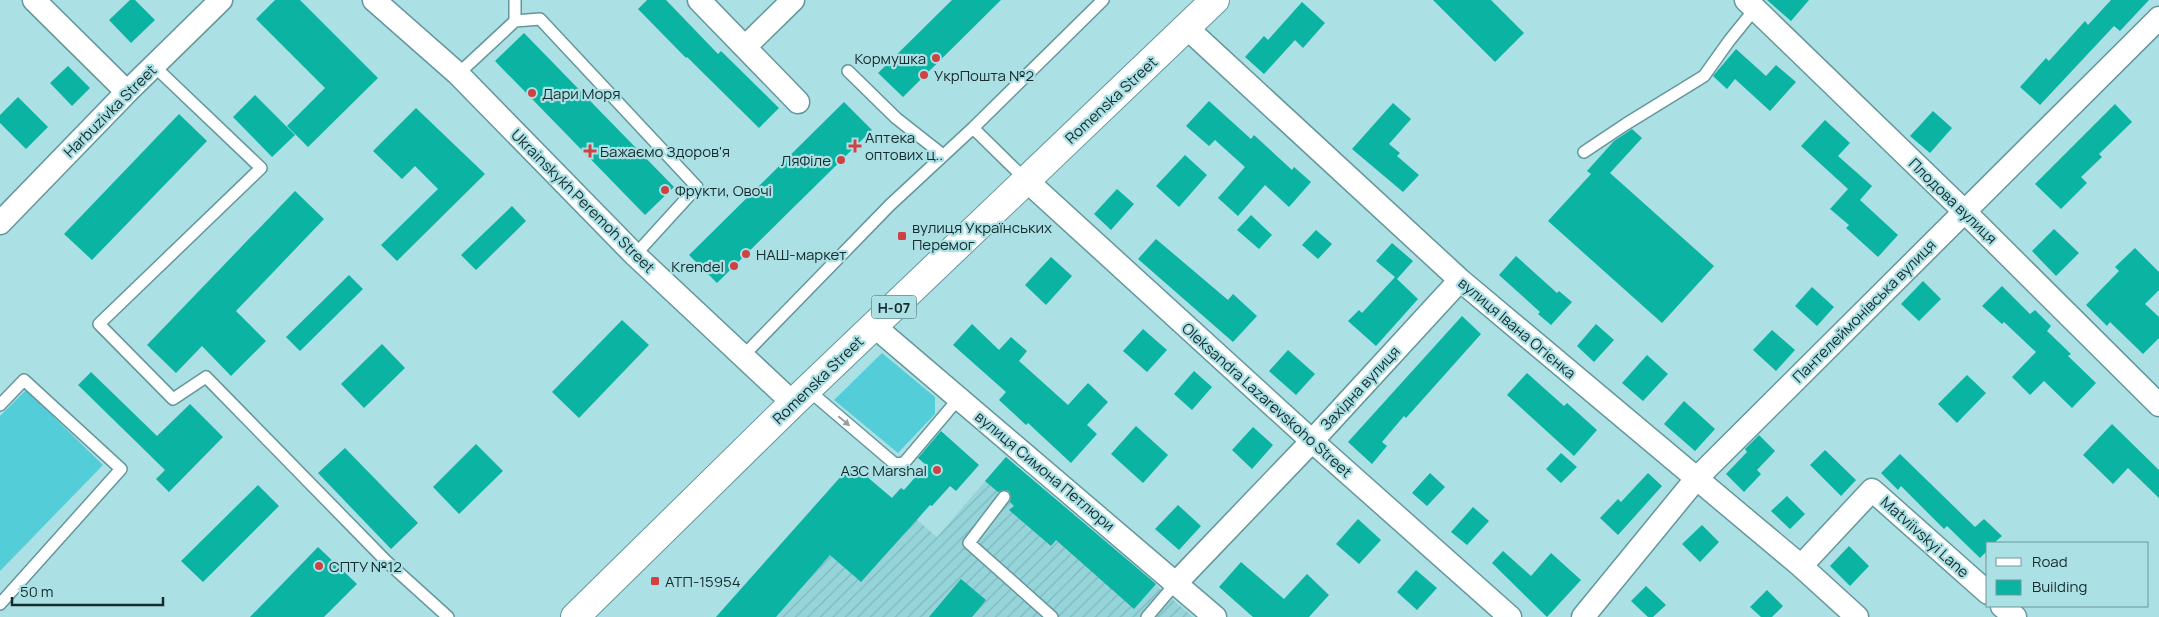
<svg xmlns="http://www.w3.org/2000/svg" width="2159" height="617" font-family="Manrope,sans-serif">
<defs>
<pattern id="industrial-furrows" width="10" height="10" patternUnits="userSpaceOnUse" patternTransform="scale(1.25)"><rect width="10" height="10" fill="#95d5da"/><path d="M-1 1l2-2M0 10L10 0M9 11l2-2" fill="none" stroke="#80b7bb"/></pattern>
</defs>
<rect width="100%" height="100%" fill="#abe0e4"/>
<path fill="url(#industrial-furrows)" d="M 1006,457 L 1193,617 L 716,617 L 852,464 L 891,498 L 901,488 L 926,509 L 917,520 L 937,537 Z"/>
<path fill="#53ced8" d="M 882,353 L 935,397 L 935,414 L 898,453 L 834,400 Z
M 26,390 L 103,465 L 0,571 L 0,416 Z"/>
<path fill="#0bb3a2" d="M 130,0 L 135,0 L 155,20 L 131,43 L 109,20 Z
M 275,0 L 300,0 L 378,78 L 308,147 L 287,126 L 325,88 L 256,19 Z
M 647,0 L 666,0 L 718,54 L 721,51 L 779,108 L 759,128 L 687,57 L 686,58 L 638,9 Z
M 952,0 L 1001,0 L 903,97 L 878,73 Z
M 1433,0 L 1491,0 L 1524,33 L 1495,62 Z
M 1767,0 L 1809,0 L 1791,21 Z
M 2111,0 L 2149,0 L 2120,31 L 2114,26 L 2040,105 L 2020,87 L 2046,58 L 2049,61 L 2085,21 L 2088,25 Z
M 1302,2 L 1325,23 L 1303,48 L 1295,40 L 1264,74 L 1245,57 L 1264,36 L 1268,40 Z
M 524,33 L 674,187 L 645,215 L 495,61 Z
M 1736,49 L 1766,76 L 1776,65 L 1796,82 L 1770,111 L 1735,79 L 1727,89 L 1713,76 Z
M 68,66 L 90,88 L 72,106 L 50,83 Z
M 255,95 L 295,135 L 272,157 L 233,117 Z
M 18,97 L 48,127 L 26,149 L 0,123 L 0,115 Z
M 1209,101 L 1251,139 L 1254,135 L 1292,170 L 1294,167 L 1311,182 L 1289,207 L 1265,185 L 1238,216 L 1218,198 L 1245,167 L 1215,140 L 1209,146 L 1186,126 Z
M 844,102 L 872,130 L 717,283 L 689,255 Z
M 1393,103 L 1411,119 L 1389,144 L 1400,153 L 1397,156 L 1419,175 L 1403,192 L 1352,149 Z
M 2115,104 L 2132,122 L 2099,154 L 2102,157 L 2081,177 L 2087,183 L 2061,209 L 2035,184 Z
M 416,108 L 485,174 L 397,261 L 381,245 L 438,189 L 415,166 L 402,179 L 373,151 Z
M 1933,111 L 1952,128 L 1930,153 L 1910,136 Z
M 179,114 L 207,141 L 92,260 L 64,234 Z
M 1825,120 L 1850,143 L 1838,156 L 1872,186 L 1860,200 L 1898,235 L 1878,257 L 1846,228 L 1849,225 L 1830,209 L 1848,189 L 1801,146 Z
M 1632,129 L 1642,138 L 1610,173 L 1714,266 L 1662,323 L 1548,221 L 1591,174 L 1587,171 L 1614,141 Z
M 1185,155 L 1207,175 L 1179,207 L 1156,186 Z
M 1117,189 L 1134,204 L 1111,230 L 1094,214 Z
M 295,191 L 324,219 L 236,311 L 266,341 L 231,376 L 202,346 L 176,373 L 147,345 Z
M 512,206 L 526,221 L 476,270 L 461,255 Z
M 1251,215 L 1272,235 L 1259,249 L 1237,230 Z
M 2054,229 L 2079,253 L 2056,276 L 2032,251 Z
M 1316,230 L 1332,244 L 1318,259 L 1302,245 Z
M 1156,239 L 1228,300 L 1233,294 L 1257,316 L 1233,342 L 1138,259 Z
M 1392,243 L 1413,261 L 1397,279 L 1418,299 L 1376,346 L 1348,321 L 1359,310 L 1362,313 L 1395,277 L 1376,261 Z
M 2135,248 L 2159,272 L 2159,290 L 2145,304 L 2159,317 L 2159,338 L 2143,354 L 2110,322 L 2107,326 L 2086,305 L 2119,271 L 2115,267 Z
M 1516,256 L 1557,293 L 1559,291 L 1572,302 L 1551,325 L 1538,314 L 1540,312 L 1499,275 Z
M 1051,257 L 1072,276 L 1046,305 L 1025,285 Z
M 349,275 L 363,289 L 300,351 L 286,337 Z
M 1923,281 L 1941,299 L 1919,321 L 1901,304 Z
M 2002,286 L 2030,314 L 2035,310 L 2051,326 L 2047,331 L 2071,354 L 2068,356 L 2096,383 L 2072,408 L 2044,381 L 2030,395 L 2012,377 L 2036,352 L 2004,322 L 2002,324 L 1982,306 Z
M 1812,287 L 1834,307 L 1817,326 L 1795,306 Z
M 1462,316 L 1481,334 L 1406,418 L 1404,416 L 1382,442 L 1387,446 L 1372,464 L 1348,442 Z
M 622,320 L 649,345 L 579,418 L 552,392 Z
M 972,324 L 999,350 L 1011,337 L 1027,351 L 1019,361 L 1068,405 L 1088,383 L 1108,402 L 1087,425 L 1097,434 L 1071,463 L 1028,423 L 1026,425 L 999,400 L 1006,392 L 953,345 Z
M 1596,324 L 1614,340 L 1594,362 L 1577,346 Z
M 1143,329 L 1167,350 L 1147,372 L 1123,351 Z
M 1772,330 L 1795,350 L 1776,371 L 1753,350 Z
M 382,344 L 405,368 L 364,408 L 341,384 Z
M 1288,350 L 1315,374 L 1296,395 L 1269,371 Z
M 1647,355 L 1668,374 L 1643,401 L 1622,383 Z
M 1194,371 L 1212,387 L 1192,410 L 1174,394 Z
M 91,372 L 157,436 L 190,404 L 223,437 L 169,492 L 156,479 L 165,470 L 78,385 Z
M 1527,373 L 1564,406 L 1567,403 L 1597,430 L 1574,456 L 1507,395 Z
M 1967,375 L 1986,393 L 1957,423 L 1938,404 Z
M 1684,401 L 1715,429 L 1695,451 L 1664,424 Z
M 2112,424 L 2159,470 L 2159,498 L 2128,468 L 2113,484 L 2083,455 Z
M 1136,426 L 1168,455 L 1143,483 L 1111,454 Z
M 1253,427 L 1273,445 L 1252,469 L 1232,450 Z
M 941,431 L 979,465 L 956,491 L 950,486 L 932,506 L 930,505 L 861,582 L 830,555 L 776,617 L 716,617 L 852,464 L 892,498 L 901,488 L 904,490 L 926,465 L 918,458 Z
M 1759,435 L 1775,451 L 1757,470 L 1761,474 L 1744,492 L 1726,474 L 1747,452 L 1745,449 Z
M 476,444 L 503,471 L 459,514 L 433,487 Z
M 345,448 L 418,523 L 391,549 L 318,473 Z
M 1825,450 L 1856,480 L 1841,496 L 1810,465 Z
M 1561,453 L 1577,467 L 1561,483 L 1546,469 Z
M 1900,454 L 1975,527 L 1984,519 L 2002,536 L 1994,543 L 1988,543 L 1988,550 L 1980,558 L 1947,526 L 1944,529 L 1901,486 L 1898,490 L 1881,473 Z
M 1006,457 L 1156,584 L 1134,609 L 1056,540 L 1051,546 L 1009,510 L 1014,506 L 1010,502 L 1011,497 L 1009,491 L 1004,490 L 998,492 L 985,481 Z
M 1430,473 L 1445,487 L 1427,506 L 1412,493 Z
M 1648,473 L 1662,486 L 1618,535 L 1600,518 L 1618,499 L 1621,502 Z
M 258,485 L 279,506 L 203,582 L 181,561 Z
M 1787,496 L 1805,514 L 1790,529 L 1771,511 Z
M 1178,505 L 1201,526 L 1179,550 L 1155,529 Z
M 1473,507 L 1489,521 L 1467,545 L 1451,532 Z
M 1358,519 L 1381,540 L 1359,564 L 1336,544 Z
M 1702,525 L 1719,542 L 1700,562 L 1682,544 Z
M 1849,546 L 1869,566 L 1850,586 L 1830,566 Z
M 318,547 L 357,584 L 324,617 L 250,617 Z
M 1503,551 L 1531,576 L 1551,553 L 1581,580 L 1547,617 L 1492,563 Z
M 1241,562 L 1284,599 L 1307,574 L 1329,595 L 1309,617 L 1253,617 L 1219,587 Z
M 1416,570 L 1437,588 L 1417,610 L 1397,592 Z
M 961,579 L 986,600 L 972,617 L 929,617 Z
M 1646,586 L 1666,605 L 1653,617 L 1648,617 L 1631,601 Z
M 1767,590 L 1783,606 L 1772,617 L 1761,617 L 1750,607 Z"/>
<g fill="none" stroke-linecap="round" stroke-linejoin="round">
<g stroke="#64979c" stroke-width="14">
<path id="lane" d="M 515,21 L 515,0
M 154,66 L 261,168 L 99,324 L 173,399 L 206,377 L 386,561 L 448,617
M 848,71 L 896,118 L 943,155
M 458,74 L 515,21 L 540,19 L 697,187 L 635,255
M 973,128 L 1026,180
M 1584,152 L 1626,124 L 1704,76 L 1729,41 L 1758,5
M 743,356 L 890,205 L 973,128 L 1103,0
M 807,389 L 895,464 L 904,463 L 959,398
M 0,405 L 24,380 L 121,469 L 0,604
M 1004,497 L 969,543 L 1052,617
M 1147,617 L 1176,583"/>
</g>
<g stroke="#64979c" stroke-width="25">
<path id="street" d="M 34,0 L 127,92
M 374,0 L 458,74 L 635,255 L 793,403
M 699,0 L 798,102
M 1746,0 L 1964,211 L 2159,405
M 1187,28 L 1460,280 L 1801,566 L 1857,617
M 746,46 L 793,0
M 1026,180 L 1312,441 L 1510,617
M 0,223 L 127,92 L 221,0
M 874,326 L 1215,617
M 1801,566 L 1872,490 L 1988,593
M 1176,583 L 1312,441 L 1460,280
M 2002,606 L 2015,617
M 1583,617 L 1696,479 L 2159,18"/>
</g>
<g stroke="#64979c" stroke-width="30">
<path id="primary" d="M 575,617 L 793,403 L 1215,0"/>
</g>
<use href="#lane" stroke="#fff" stroke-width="11"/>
<use href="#street" stroke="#fff" stroke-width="22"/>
<use href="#primary" stroke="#fff" stroke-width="28"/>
</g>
<defs><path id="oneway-solid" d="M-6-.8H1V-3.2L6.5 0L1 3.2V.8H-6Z" transform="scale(1.25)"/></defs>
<use fill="#96a0a0" href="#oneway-solid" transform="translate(844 421) rotate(40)"/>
<g fill="#d04145" stroke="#abe0e4" stroke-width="2">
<circle cx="936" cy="58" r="5"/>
<circle cx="924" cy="75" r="5"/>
<circle cx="532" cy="93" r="5"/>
<path d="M852.5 138.5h5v5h5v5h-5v5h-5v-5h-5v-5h5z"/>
<path d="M587.5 143.5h5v5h5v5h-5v5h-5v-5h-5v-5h5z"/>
<circle cx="841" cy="160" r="5"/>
<circle cx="665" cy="190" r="5"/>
<rect x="897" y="231" width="10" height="10" rx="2.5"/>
<circle cx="746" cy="254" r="5"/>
<circle cx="734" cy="266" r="5"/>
<circle cx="937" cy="470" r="5"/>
<circle cx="319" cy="566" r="5"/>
<rect x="650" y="576" width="10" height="10" rx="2.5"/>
</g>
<g text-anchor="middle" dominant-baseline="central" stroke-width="4.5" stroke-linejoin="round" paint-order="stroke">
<rect fill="#abe0e4" stroke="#436164" stroke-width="1" x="871.5" y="295.5" width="45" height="23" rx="4"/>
<g font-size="14" font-weight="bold" fill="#162b2d">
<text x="894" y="307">Н-07</text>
</g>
<g font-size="15" fill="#162b2d" stroke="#abe0e4" text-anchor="start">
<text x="926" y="58" text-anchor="end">Кормушка</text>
<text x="934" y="75">УкрПошта №2</text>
<text x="542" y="93">Дари Моря</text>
<text x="865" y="137">Аптека<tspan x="865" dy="17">оптових ц..</tspan></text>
<text x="600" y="151">Бажаємо Здоров'я</text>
<text x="831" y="160" text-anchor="end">ЛяФіле</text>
<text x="675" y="190">Фрукти, Овочі</text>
<text x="912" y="227">вулиця Українських<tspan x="912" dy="17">Перемог</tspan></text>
<text x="756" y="254">НАШ-маркет</text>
<text x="724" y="266" text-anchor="end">Krendel</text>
<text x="927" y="470" text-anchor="end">АЗС Marshal</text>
<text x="329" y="566">СПТУ №12</text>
<text x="665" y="581">АТП-15954</text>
</g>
<g font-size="15" fill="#162b2d" stroke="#abe0e4">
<text transform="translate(1111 100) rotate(-43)">Romenska Street</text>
<text transform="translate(110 111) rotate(-45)">Harbuzivka Street</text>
<text transform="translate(583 201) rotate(45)">Ukrainskykh Peremoh Street</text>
<text transform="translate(1953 201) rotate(44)">Плодова вулиця</text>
<text transform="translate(1864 311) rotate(-45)">Пантелеймонівська вулиця</text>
<text transform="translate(1517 328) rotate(40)">вулиця Івана Огієнка</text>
<text transform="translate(818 380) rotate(-44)">Romenska Street</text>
<text transform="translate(1360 388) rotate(-47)">Західна вулиця</text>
<text transform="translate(1267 400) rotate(42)">Oleksandra Lazarevskoho Street</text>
<text transform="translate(1045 471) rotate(40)">вулиця Симона Петлюри</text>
<text transform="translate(1925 537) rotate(42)">Matviivskyi Lane</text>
</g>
</g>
<rect x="1986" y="542" width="162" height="65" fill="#abe0e4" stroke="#6f989b"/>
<rect x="1996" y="558" width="25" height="8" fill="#ffffff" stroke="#6f989b"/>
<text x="2032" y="567" font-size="15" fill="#162b2d">Road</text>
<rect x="1996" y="580" width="25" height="15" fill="#0bb3a2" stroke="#6f989b"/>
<text x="2032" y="592" font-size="15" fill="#162b2d">Building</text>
<path d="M12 597v8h151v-8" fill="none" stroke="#162b2d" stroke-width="2.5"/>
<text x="20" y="597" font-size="15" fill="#162b2d" stroke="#abe0e4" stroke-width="4" paint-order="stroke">50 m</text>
</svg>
